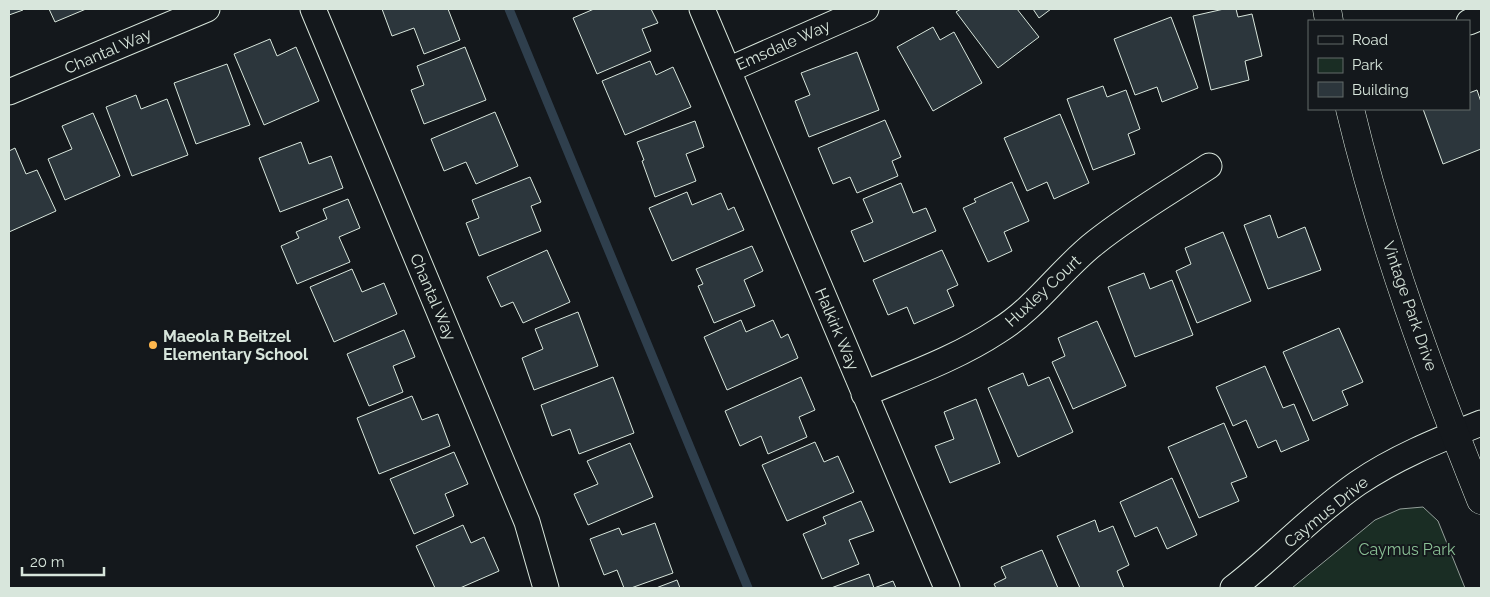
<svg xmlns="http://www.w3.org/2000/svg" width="1490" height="597" font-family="Raleway,sans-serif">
<rect width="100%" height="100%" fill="#14181c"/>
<path fill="#1a2d24" stroke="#939e99" d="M 1423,507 L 1438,521 L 1465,588 L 1292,588 L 1375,520 L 1400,509 Z"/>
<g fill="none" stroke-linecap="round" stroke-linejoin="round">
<path stroke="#2f3f4d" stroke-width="9" d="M 509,9 L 748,588"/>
</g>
<path fill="#2c363c" stroke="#d8e6dc" d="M 9,9 L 23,9 L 23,10 L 9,15 Z
M 49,9 L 86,9 L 55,22 Z
M 382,9 L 448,9 L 460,40 L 424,54 L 414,28 L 392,36 Z
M 594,9 L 651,9 L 658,23 L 642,29 L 651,51 L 597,74 L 573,18 Z
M 961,9 L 1017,9 L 1039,37 L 998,68 L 956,12 Z
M 1033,9 L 1051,9 L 1039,18 Z
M 1224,9 L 1236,9 L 1238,17 L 1252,14 L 1262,56 L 1245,61 L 1249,80 L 1211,90 L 1193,16 Z
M 1171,17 L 1198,88 L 1162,102 L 1157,87 L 1135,95 L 1114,39 Z
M 933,27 L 940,40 L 954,32 L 982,83 L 933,111 L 897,47 Z
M 270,39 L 277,56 L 296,47 L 319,101 L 264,125 L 234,54 Z
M 465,47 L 486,100 L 424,124 L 411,90 L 424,85 L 417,66 Z
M 857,52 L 879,110 L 809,137 L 795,101 L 810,95 L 801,73 Z
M 650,61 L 656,75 L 673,67 L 691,107 L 625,135 L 602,81 Z
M 227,64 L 250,125 L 196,144 L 174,83 Z
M 1103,86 L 1107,97 L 1126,90 L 1140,129 L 1128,134 L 1135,154 L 1093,170 L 1067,99 Z
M 1477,90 L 1481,102 L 1481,149 L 1443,164 L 1423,109 L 1469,109 L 1469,93 Z
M 136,95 L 141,109 L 167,99 L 188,155 L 132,176 L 106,107 Z
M 495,112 L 518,166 L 476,184 L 466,162 L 444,171 L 431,139 Z
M 93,113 L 120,176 L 65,200 L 48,159 L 72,149 L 62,126 Z
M 1060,114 L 1089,183 L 1054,199 L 1047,182 L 1027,191 L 1004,138 Z
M 885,120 L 901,157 L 892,161 L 898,176 L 857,193 L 850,177 L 833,184 L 818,148 Z
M 695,121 L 704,147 L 686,154 L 696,181 L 655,197 L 642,161 L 644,160 L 637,142 Z
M 301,142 L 309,164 L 331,156 L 343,188 L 280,212 L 259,158 Z
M 15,148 L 26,174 L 37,170 L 56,211 L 9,232 L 9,151 Z
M 530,177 L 541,202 L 531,206 L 541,231 L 479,256 L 466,223 L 479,218 L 472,200 Z
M 1012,182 L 1029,221 L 1004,232 L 1012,251 L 988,262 L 963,208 L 976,202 L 974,199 Z
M 901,183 L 913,213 L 926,208 L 936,231 L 864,262 L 851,231 L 873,222 L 863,199 Z
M 687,192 L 692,205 L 721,193 L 728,210 L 734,207 L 744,230 L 672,261 L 649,208 Z
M 348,199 L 360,228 L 339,237 L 350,262 L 297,284 L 281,246 L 299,238 L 296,232 L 327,219 L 323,209 Z
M 1270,215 L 1278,238 L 1305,227 L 1321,270 L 1268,289 L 1244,225 Z
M 1223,232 L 1251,301 L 1197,323 L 1176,271 L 1191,264 L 1185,248 Z
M 752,246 L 763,271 L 744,280 L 755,306 L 714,323 L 698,286 L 703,284 L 696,269 Z
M 547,250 L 570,302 L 523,323 L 513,302 L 501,307 L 487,277 Z
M 942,250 L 958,285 L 947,290 L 954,306 L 914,324 L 907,307 L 888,315 L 873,280 Z
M 352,269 L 362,292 L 384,283 L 397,314 L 334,342 L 310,287 Z
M 1144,273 L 1150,289 L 1172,280 L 1193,335 L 1135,357 L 1108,287 Z
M 578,312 L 598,366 L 534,390 L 522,358 L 543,349 L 535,329 Z
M 741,320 L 746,332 L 773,320 L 781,338 L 788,334 L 798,358 L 727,390 L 704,337 Z
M 1097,321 L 1126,386 L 1073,409 L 1052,362 L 1065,356 L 1058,338 Z
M 1339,328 L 1363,382 L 1342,391 L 1348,405 L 1313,421 L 1283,352 Z
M 404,330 L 415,357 L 393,366 L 403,392 L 369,406 L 347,354 Z
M 1265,366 L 1283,408 L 1294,404 L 1309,440 L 1281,452 L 1276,440 L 1258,448 L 1246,420 L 1233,426 L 1216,387 Z
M 1023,373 L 1028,386 L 1049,377 L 1073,432 L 1018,457 L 988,388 Z
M 613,377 L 634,433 L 579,454 L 570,429 L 552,436 L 541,405 Z
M 801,377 L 815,410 L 799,417 L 807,437 L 768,454 L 761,436 L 740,446 L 725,411 Z
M 412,396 L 422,420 L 438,414 L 450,446 L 379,474 L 357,418 Z
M 976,399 L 1000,463 L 950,483 L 935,446 L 954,439 L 944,412 Z
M 1224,423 L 1247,477 L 1231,483 L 1239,501 L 1199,518 L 1168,447 Z
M 815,442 L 824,462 L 838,456 L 854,492 L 787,521 L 762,465 Z
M 630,443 L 653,497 L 588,525 L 574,494 L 598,484 L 587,461 Z
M 454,452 L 468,484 L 445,494 L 454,516 L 414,534 L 390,479 Z
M 1172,478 L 1197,535 L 1167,549 L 1157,527 L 1135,537 L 1120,502 Z
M 861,501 L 874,531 L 849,540 L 859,564 L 822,579 L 803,534 L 826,524 L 823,517 Z
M 1095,520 L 1099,532 L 1113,526 L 1129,565 L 1117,571 L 1124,588 L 1080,588 L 1057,536 Z
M 655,523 L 673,573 L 631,588 L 624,588 L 617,570 L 604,575 L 590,539 L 619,528 L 622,535 Z
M 463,525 L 471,543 L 484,537 L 499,571 L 460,588 L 435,588 L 416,546 Z
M 1042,550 L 1058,588 L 996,588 L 994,584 L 1006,578 L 1001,567 Z
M 869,574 L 874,588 L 893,581 L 896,588 L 831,588 Z
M 677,580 L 680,588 L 656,588 Z"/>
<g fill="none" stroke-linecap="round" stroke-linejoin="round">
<g stroke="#d8e6dc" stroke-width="27">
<path id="street" d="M 313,9 L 527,522 L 546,588
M 702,9 L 947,588
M 1469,22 L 1481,17
M 728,70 L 866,9
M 9,92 L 207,9
M 864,394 C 909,375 957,358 998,331 C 1036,308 1061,269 1096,242 C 1131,214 1171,191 1209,166
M 1233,588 C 1276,555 1313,514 1358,483 C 1396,457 1439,440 1481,423"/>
</g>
<g stroke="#d8e6dc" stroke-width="29">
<path id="secondary" d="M 1327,9 L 1329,21
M 1350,109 C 1382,242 1430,373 1481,500"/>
</g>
<use href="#street" stroke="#14181c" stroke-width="25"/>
<use href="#secondary" stroke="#14181c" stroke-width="28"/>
</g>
<circle fill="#ffb74d" stroke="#14181c" stroke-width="2" cx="153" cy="345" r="5"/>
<g text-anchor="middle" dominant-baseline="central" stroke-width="4" stroke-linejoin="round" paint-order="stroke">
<g font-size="16" fill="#d8e6dc" stroke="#14181c">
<text transform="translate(783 45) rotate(-24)">Emsdale Way</text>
<text transform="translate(108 51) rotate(-23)">Chantal Way</text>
<text transform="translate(1043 291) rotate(-43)">Huxley Court</text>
<text transform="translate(433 297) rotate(67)">Chantal Way</text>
<text transform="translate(1410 306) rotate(71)">Vintage Park Drive</text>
<text transform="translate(837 329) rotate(67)">Halkirk Way</text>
<text transform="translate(1326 512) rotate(-39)">Caymus Drive</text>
</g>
<g font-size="16" font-weight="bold" fill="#d8e6dc" stroke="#14181c" text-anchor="start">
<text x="163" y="336">Maeola R Beitzel<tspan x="163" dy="18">Elementary School</tspan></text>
</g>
<g font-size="16" fill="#8ac095" stroke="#14181c">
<text x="1407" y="549">Caymus Park</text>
</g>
</g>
<rect width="1490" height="597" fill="none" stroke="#d8e6dc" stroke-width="20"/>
<rect x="1308" y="20" width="162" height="90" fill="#14181c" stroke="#626a69"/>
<rect x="1318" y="36" width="25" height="8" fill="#14181c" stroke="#626a69"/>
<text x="1352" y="45" font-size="15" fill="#d8e6dc">Road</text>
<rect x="1318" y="58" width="25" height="15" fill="#1a2d24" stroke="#626a69"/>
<text x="1352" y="70" font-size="15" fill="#d8e6dc">Park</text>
<rect x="1318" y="82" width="25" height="15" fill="#2c363c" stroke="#626a69"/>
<text x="1352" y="95" font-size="15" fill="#d8e6dc">Building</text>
<path d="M22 567v8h82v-8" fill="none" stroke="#d8e6dc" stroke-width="2.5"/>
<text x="30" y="567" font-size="15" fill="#d8e6dc" stroke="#14181c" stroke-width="4" paint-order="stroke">20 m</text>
</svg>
